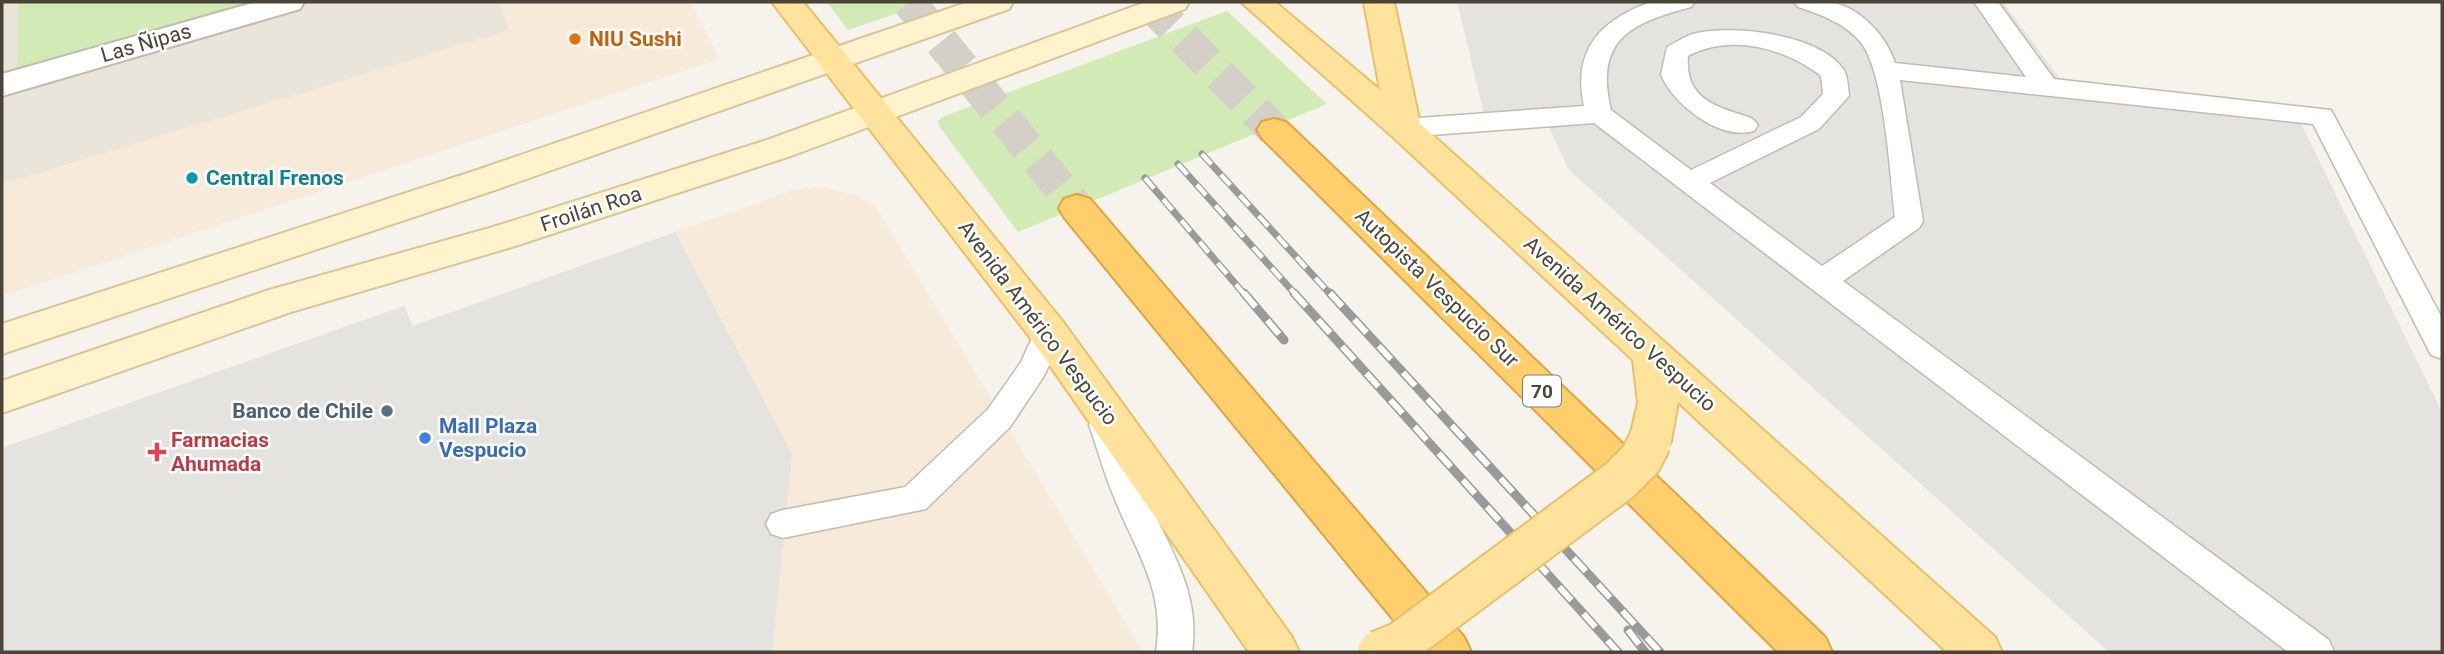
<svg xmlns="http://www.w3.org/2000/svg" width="2444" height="654" font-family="Roboto,sans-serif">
<rect width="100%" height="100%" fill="#f6f3ec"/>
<path fill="#eae5da" d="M 2,2 L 690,2 L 719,59 L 2,296 Z"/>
<path fill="#f7ead8" d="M 498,2 L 690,2 L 719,59 L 2,296 L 2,184 L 509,30 Z
M 819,187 L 853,194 L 876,207 L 1143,652 L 2,652 L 2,448 L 404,306 L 413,326 L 793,190 Z"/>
<path fill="#d2eab5" d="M 18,2 L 249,2 L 17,71 Z
M 827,2 L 930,2 L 848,30 Z
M 1227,11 L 1327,104 L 1018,232 L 939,126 L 938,121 L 942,117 Z"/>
<path fill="#e5e3e0" d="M 1457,2 L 2003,2 L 2061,80 L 2293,107 L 2442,412 L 2442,652 L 2109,652 L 1569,170 L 1543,115 L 1484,114 Z
M 675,232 L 792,454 L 772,652 L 2,652 L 2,448 L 404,306 L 413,326 Z"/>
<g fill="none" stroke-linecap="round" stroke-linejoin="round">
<path stroke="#d4d0c8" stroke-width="34" stroke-dasharray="34 17" stroke-linecap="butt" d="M 909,2 L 1077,208
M 1148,2 L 1274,130"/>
<g stroke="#c2bbae" stroke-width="3">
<path id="service" d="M 1651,2 L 1695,2 L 1691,7 C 1631,23 1594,39 1611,110 L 1691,170 L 1801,117 L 1823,94 L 1821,76 C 1785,48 1730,33 1688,56 C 1685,93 1707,104 1739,114 C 1747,117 1753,117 1758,125 L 1754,131 C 1720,141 1674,105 1661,75 L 1667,47 C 1677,42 1686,35 1697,33 C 1735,25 1820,34 1844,70 C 1848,77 1848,88 1849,96 L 1819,129 L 1710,183 L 1822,266 L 1895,217 C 1890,176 1885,76 1862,44 C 1847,24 1820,14 1798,7 L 1794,2 C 1805,2 1817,1 1828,2 C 1858,5 1886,35 1895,63 L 2026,77 L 1974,2 L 1998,2 L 2054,79 L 2331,110 L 2442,318 L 2442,359 L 2431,355 L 2313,124 L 1900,80 L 1923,221 L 1919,228 L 1843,281 L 2329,640 L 2334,652 L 2288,652 L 1594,123 L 1404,137 L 1395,134 L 1391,128 L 1395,122 L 1404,119 L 1584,106 C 1572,50 1600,20 1651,2 Z
M 1049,322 L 1060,325 L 1064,333 L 1044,376 L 1010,427 L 926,509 L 783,538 L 771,534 L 766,524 L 771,514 L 783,510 L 905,487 L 988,409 L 1021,362 L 1038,325 Z
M 1105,412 L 1116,416 L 1121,425 C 1129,448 1136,473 1146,496 C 1170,549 1201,593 1192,652 L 1156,652 C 1166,588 1134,550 1112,492 C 1103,470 1097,447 1089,425 L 1094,416 Z"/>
</g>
<g stroke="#c2bbae" stroke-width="4">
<path id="minor" d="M 256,2 L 304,2 L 300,9 L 2,96 L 2,74 Z"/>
</g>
<g stroke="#d6c79b" stroke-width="4">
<path id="secondary" d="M 968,2 L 1013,2 L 1009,9 L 498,189 L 2,354 L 2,324 L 474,171 Z
M 1146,2 L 1189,2 L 1185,9 L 791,156 L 512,247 L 291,312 L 2,413 L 2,381 L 269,290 L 493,227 L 767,140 Z"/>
</g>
<g stroke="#e6c16a" stroke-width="4">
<path id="primary" d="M 772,2 L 803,2 L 1063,322 L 1292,637 L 1299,652 L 1249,652 L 1035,344 Z
M 1241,2 L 1275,2 L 1380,90 L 1364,2 L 1394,2 L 1420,124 L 1995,637 L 2002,652 L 1947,652 L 1678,402 L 1671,441 L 1665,453 L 1650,458 L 1635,453 L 1629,441 L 1638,403 L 1633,360 L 1392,136 Z"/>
</g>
<g stroke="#e0a43c" stroke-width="4">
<path id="motorway" d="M 1274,119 L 1286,122 L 1825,637 L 1832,652 L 1778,652 L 1262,138 L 1257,130 L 1262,122 Z
M 1077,195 L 1090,199 L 1464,637 L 1471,652 L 1420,652 L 1064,217 L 1059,208 L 1064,199 Z"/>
</g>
<use href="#service" fill="#fff" fill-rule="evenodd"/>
<use href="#minor" fill="#fff" fill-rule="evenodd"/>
<use href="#secondary" fill="#fff3cd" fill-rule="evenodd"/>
<use href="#primary" fill="#ffe39c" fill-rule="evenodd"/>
<use href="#motorway" fill="#ffcf6e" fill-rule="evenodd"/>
<g stroke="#9a9a9a" stroke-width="7">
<path id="rail-far1" d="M 1202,154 L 1331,295
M 1178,164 L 1296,295
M 1145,178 L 1245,295"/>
</g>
<g stroke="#9a9a9a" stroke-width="9">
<path id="rail" d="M 1244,293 L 1284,340
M 1294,293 L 1618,652
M 1330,293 L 1660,652
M 1628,630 L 1645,652"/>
</g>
<use href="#rail-far1" stroke="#fff" stroke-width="4.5" stroke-dasharray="14" stroke-linecap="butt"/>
<use href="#rail" stroke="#fff" stroke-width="6" stroke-dasharray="18" stroke-linecap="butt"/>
<g stroke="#e6c16a" stroke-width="46" stroke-linecap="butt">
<path id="primary-bridge" d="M 1379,652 L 1401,643 L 1620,480 L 1641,459 L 1650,441"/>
</g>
<use href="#primary-bridge" stroke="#ffe39c" stroke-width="42"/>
</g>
<circle fill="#e8710a" stroke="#fff" stroke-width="2.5" cx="575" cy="39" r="7"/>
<circle fill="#0f9aa8" stroke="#fff" stroke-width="2.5" cx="192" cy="178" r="7"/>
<circle fill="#5c6f8a" stroke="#fff" stroke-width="2.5" cx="387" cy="411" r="7"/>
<circle fill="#3f7fe0" stroke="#fff" stroke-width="2.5" cx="425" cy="438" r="7"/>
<path fill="#e0444e" stroke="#fff" stroke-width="2.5" d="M153.5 441.5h7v7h7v7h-7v7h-7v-7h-7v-7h7z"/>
<g text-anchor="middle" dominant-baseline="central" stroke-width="5" stroke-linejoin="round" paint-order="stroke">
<rect fill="#fff" stroke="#817c74" stroke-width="2" x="1523" y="375.5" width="38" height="31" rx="5"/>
<g font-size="19" font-weight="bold" fill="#4b4439">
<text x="1542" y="391">70</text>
</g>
<g font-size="21" font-weight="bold" fill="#c56008" stroke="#fff" text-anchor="start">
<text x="589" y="39">NIU Sushi</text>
</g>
<g font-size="21" fill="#4b4439" stroke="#fff">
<text transform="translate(146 43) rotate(-16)">Las Ñipas</text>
<text transform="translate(591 209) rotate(-18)">Froilán Roa</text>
<text transform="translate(1437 288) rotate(44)">Autopista Vespucio Sur</text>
<text transform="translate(1038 323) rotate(53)">Avenida Américo Vespucio</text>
<text transform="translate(1620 324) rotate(42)">Avenida Américo Vespucio</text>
</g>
<g font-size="21" font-weight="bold" fill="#0d838f" stroke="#fff" text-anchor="start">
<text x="206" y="178">Central Frenos</text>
</g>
<g font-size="21" font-weight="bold" fill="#4e5e75" stroke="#fff" text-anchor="end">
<text x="373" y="411">Banco de Chile</text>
</g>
<g font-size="21" font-weight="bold" fill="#366cbe" stroke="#fff" text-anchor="start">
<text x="439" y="426">Mall Plaza<tspan x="439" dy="24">Vespucio</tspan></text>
</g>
<g font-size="21" font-weight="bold" fill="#be3a42" stroke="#fff" text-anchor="start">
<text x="171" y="440">Farmacias<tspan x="171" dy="24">Ahumada</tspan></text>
</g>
</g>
<rect width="2444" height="654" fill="none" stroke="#4b4439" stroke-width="7"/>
</svg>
